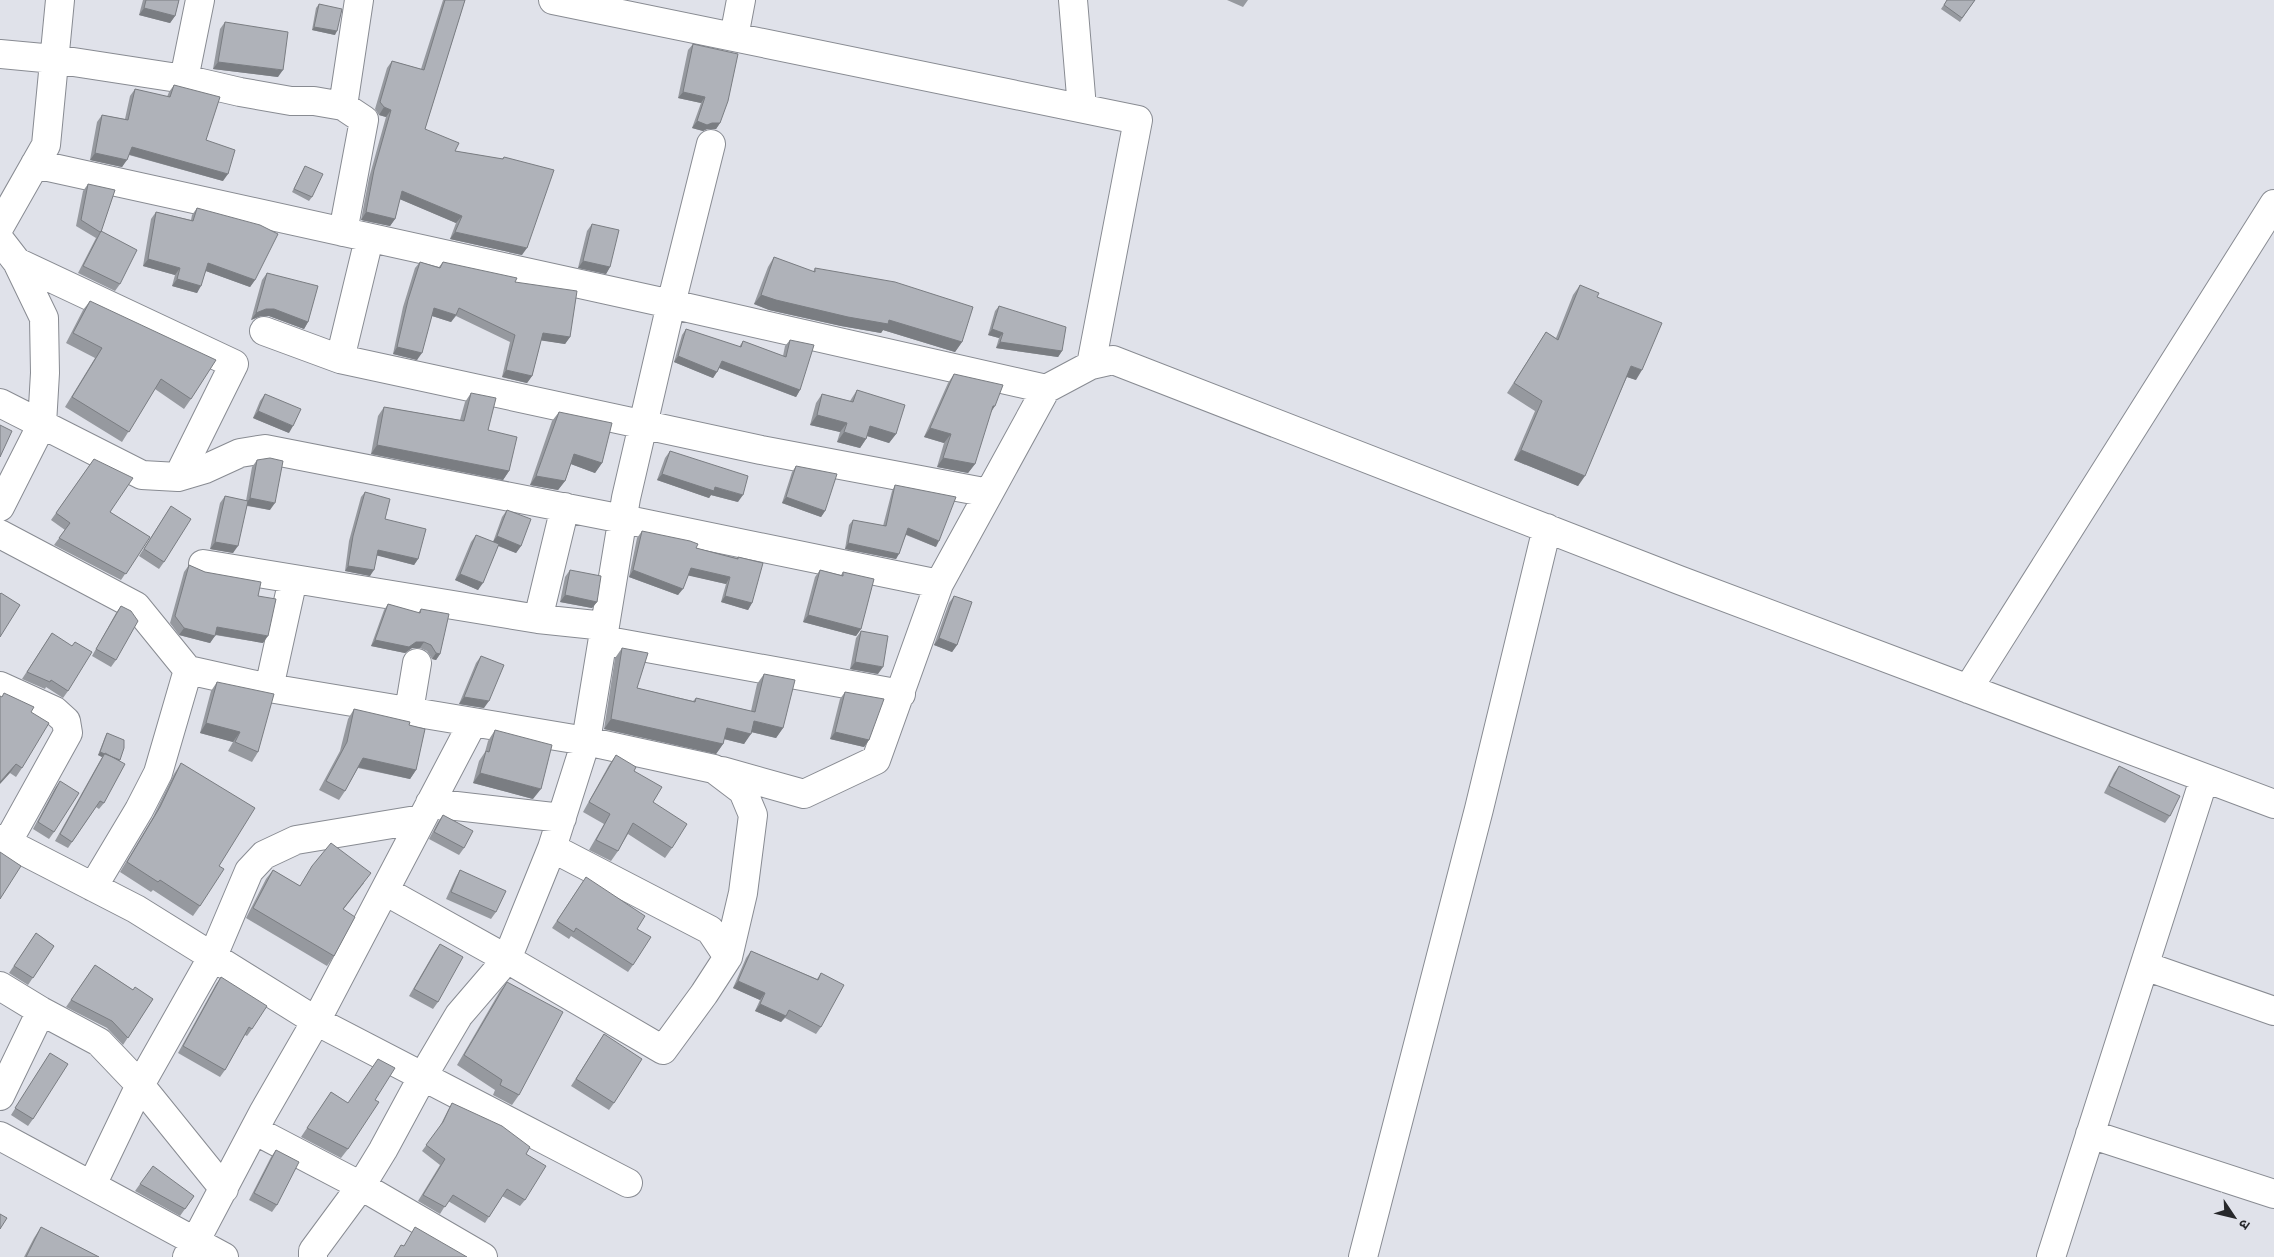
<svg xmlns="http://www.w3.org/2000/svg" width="2274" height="1257" font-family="Commissioner,'Noto Sans Devanagari',sans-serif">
<rect width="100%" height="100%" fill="#e0e2ea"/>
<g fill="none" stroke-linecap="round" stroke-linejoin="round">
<g stroke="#888b92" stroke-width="30">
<path id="minor" d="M 553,0 L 1138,120 L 1091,365 L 1046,389 L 671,304 L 711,144
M 1073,0 L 1082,108
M 734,37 L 741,0
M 0,54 L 54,59 L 184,79 L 240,92 L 291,101 L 314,101 L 343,106
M 184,79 L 200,0
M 35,164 L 671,304 L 626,498 L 586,741 L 552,848 L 507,959 L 459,1015 L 423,1076 L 383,1150 L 361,1186 L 313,1251 L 313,1257
M 0,226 L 46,145 L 60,0
M 343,232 L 364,120 L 343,106 L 359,0
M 369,239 L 340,359 L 761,450 L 989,493 L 1046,389
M 0,240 L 17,262 L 44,318 L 45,373 L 42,424 L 0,507
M 17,262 L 234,364 L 178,477
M 264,331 L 340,359
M 1091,365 L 1113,360 L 1679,580 L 2274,804
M 0,403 L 142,475 L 178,477 L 205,469 L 240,453 L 265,449 L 623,519 L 939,584
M 565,507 L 538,619 L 605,626
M 0,534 L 136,606 L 188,670 L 269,688
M 203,564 L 538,619
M 293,579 L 269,688 L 586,741 L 714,769 L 743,791 L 753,815 L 743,893 L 728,957
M 603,640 L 901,694
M 0,686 L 55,711 L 66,721 L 68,733 L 7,843
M 1968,689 L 2274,204
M 409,711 L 417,663
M 722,771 L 804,794 L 876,760 L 939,584 L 989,493
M 430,803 L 562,818
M 0,839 L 136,909 L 316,1021 L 473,722
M 93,887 L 139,810 L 158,773 L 188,670
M 385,891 L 507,959 L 663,1050 L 704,994 L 728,957 L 710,930 L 552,848
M 2145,966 L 2274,1011
M 0,986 L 41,1011 L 99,1042 L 140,1085 L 224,1189
M 0,1096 L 41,1011
M 254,1130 L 361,1186 L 483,1257
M 2090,1134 L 2274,1194
M 0,1136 L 224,1257
M 92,1185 L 140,1085 L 213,956 L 249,871 L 264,855 L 296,840 L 422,819
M 187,1257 L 263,1113 L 316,1021 L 628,1183
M 1363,1257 L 1479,809 L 1547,528
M 2051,1257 L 2204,779"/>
</g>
<use href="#minor" stroke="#fff" stroke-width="28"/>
</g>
<path fill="#96999f" d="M 143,0 L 179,0 L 175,16 L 170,23 L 139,15 Z
M 443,0 L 465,0 L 425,129 L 455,151 L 502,159 L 504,157 L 522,255 L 450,239 L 456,223 L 400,199 L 395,219 L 390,226 L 361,220 L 369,178 L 386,117 L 379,115 L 375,109 L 387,68 L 392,61 L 421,69 Z
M 1227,0 L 1248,0 L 1243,7 Z
M 1947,0 L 1975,0 L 1960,22 L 1941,9 Z
M 319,4 L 335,35 L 312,30 L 316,8 Z
M 225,22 L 278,77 L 213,69 L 220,29 Z
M 693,44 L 720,123 L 716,129 L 707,129 L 703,131 L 692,128 L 701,103 L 678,98 L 688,50 Z
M 174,85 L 206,140 L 223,181 L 129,155 L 122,167 L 90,160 L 97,122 L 102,115 L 125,119 L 130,96 L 135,89 L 167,97 L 169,92 Z
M 305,166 L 312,197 L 309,201 L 292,192 Z
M 88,184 L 101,232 L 120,284 L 115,291 L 78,273 L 96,238 L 76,226 L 83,191 Z
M 197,208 L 255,280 L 250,287 L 206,271 L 197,293 L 172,286 L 175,275 L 143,266 L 151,219 L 156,212 L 191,220 L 192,215 Z
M 592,224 L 610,267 L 606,274 L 578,268 L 587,231 Z
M 774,257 L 813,272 L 815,268 L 962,342 L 955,352 L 883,330 L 881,333 L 841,326 L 769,310 L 754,304 L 768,267 Z
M 420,262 L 439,267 L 443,262 L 515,282 L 570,337 L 565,344 L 541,340 L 532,376 L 527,383 L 502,377 L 510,342 L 456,316 L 451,322 L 432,316 L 417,360 L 393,354 L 403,307 L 415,268 Z
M 267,273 L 308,322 L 304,329 L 269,316 L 261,316 L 251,320 L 262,280 Z
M 1580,285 L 1597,297 L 1636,380 L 1627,377 L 1578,486 L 1514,460 L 1535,411 L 1507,393 L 1546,332 L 1556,338 L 1573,295 Z
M 90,301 L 191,399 L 184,409 L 155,389 L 122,442 L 65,407 L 95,358 L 66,343 L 83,310 Z
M 999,306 L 1062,351 L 1058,357 L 996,348 L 999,338 L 988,335 L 995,311 Z
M 686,329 L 739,347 L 743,341 L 783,356 L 785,346 L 790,340 L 800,390 L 796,397 L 719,368 L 713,378 L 674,362 L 682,335 Z
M 954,374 L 975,464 L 968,473 L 937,467 L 944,443 L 924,437 L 948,383 Z
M 857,390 L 896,434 L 889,443 L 867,436 L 866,439 L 860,448 L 837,442 L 840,432 L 810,425 L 816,403 L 822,394 L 850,401 Z
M 471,393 L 488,430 L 509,471 L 503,480 L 371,454 L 378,416 L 384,407 L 460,420 L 465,402 Z
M 265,394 L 289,433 L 253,418 L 260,401 Z
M 559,412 L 602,463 L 595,473 L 571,464 L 565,481 L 558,490 L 530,485 L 552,421 Z
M 670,451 L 738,502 L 711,495 L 709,498 L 657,480 L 665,458 Z
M 94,459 L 110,512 L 150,537 L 121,580 L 54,545 L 65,530 L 51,520 Z
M 257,460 L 270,510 L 247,506 L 233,553 L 210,549 L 220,503 L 225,496 L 246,501 L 252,467 Z
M 796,466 L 825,511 L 821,517 L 782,503 L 792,472 Z
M 895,485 L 936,547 L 906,535 L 896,559 L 845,549 L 849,525 L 853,520 L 883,526 L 892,491 Z
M 365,492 L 385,519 L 418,559 L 414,565 L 377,555 L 370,576 L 345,571 L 349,541 L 361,497 Z
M 171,506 L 164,562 L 159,569 L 139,556 Z
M 507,510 L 521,546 L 516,553 L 498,546 L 478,590 L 455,580 L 471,542 L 476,535 L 493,542 L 502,517 Z
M 642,531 L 696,548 L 737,558 L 738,557 L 752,603 L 748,610 L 721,602 L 726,584 L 688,575 L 678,595 L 629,577 L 637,538 Z
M 189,565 L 258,596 L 263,643 L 215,635 L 210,643 L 179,635 L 170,623 L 184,572 Z
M 570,570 L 597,602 L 592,608 L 560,602 L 565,577 Z
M 820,570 L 841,575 L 843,572 L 861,629 L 856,636 L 803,622 L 815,577 Z
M 954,596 L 957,645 L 952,652 L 934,645 L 949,603 Z
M 388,604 L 418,613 L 421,609 L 440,654 L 436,660 L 432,659 L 427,651 L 420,648 L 412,648 L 405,653 L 371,646 L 384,610 Z
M 121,606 L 116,660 L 111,667 L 92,656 L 116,613 Z
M 861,631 L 878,674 L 850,669 L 856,638 Z
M 52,633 L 68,691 L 63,698 L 46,687 L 45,689 L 22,679 Z
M 622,648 L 637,688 L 693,701 L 696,698 L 751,711 L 757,684 L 764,674 L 783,728 L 776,738 L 751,732 L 744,744 L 724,739 L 723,744 L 716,754 L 604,729 L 615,658 Z
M 481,656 L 484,708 L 459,704 L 476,663 Z
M 217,682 L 258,752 L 252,762 L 228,751 L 233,742 L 200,733 L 211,691 Z
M 845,692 L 869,740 L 864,747 L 830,739 L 840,699 Z
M 354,709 L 409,725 L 416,770 L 410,779 L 358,768 L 345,791 L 339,800 L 319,790 L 340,751 L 348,719 Z
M 31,712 L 22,768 L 16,777 L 10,773 Z
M 495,730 L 533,799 L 473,783 L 479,761 L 485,752 L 488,741 Z
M 107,733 L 120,760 L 104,803 L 99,809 L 96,807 L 68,848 L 55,841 L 102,757 L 98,755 L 105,737 Z
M 616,755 L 634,771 L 653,802 L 672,848 L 665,858 L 628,834 L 618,851 L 611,861 L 589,850 L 604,824 L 583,812 L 609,765 Z
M 181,763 L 219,866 L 200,906 L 193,916 L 153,890 L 151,892 L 120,872 L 153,817 L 174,774 Z
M 2119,766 L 2170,816 L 2165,823 L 2104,793 L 2114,773 Z
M 60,781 L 54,832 L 49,839 L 33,829 L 55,788 Z
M 443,815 L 464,848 L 459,855 L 429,839 L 438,822 Z
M 312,866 L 364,883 L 343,910 L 334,956 L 327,966 L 246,918 L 266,879 L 273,870 L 300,886 Z
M 460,870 L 496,912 L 491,919 L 446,899 L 456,877 Z
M 586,877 L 633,965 L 628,972 L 571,936 L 569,939 L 552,928 Z
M 36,933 L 54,946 L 28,985 L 9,973 Z
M 440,944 L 438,1002 L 433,1009 L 409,996 L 435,951 Z
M 751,951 L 817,979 L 821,973 L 821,1027 L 816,1034 L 785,1018 L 781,1022 L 755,1011 L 760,1000 L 733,988 L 746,958 Z
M 95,965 L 133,990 L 153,999 L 123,1045 L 107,1028 L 66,1007 Z
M 221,977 L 252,1029 L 247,1036 L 245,1035 L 225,1070 L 220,1077 L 178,1053 L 216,984 Z
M 507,982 L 519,1095 L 512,1105 L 493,1095 L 495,1090 L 457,1065 L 500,991 Z
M 604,1034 L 614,1103 L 609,1110 L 571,1086 Z
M 50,1053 L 33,1119 L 28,1126 L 11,1115 Z
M 331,1092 L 348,1103 L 375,1100 L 348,1149 L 341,1158 L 301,1137 Z
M 452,1103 L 526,1154 L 525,1200 L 520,1206 L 502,1196 L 485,1223 L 448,1201 L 440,1214 L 418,1201 L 440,1165 L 422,1151 L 439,1128 L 448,1110 Z
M 276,1150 L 277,1205 L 272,1212 L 249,1200 L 271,1157 Z
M 140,1184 L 194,1196 L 180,1216 L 135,1191 Z
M 41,1227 L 99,1257 L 24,1257 L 34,1238 Z"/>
<path fill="#7a7d82" d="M 144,8 L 175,16 L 170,23 L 139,15 Z
M 314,27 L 337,31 L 335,35 L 312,30 Z
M 218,62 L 283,70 L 278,77 L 213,69 Z
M 683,92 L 705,97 L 701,103 L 678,98 Z
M 384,107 L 391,110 L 386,117 L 379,115 Z
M 697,121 L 712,123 L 720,123 L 716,129 L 707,129 L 703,131 L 692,128 Z
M 132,147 L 228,174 L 223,181 L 127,154 Z
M 95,153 L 127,160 L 122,167 L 90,160 Z
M 402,191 L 462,216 L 456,223 L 397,198 Z
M 366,212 L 395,219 L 390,226 L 361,220 Z
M 455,232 L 527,248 L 522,255 L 450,239 Z
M 148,259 L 180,268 L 175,275 L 143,266 Z
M 583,261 L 610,267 L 606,274 L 578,268 Z
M 208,263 L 255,280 L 250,287 L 203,270 Z
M 177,279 L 201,286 L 197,293 L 172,286 Z
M 761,295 L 889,320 L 962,342 L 955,352 L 883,330 L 881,333 L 841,326 L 769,310 L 754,304 Z
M 434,308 L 456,315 L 451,322 L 429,315 Z
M 266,309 L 274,309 L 308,322 L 304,329 L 269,316 L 261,316 L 251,320 L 256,313 Z
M 992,329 L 1003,333 L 999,338 L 988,335 Z
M 543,333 L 570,337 L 565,344 L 538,340 Z
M 1000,342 L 1062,351 L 1058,357 L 996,348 Z
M 397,347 L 422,353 L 417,360 L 393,354 Z
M 678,356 L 717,372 L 713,378 L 674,362 Z
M 722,361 L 800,390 L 796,397 L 717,367 Z
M 1631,366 L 1642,370 L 1636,380 L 1624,376 Z
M 506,370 L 532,376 L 527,383 L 502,377 Z
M 993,406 L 995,406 L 989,415 Z
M 258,411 L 293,426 L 289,433 L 253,418 Z
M 817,415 L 847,423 L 840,432 L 810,425 Z
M 870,426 L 896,434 L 889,443 L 864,435 Z
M 930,428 L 951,434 L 944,443 L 924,437 Z
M 844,432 L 866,439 L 860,448 L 837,442 Z
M 377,445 L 509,471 L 503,480 L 371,454 Z
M 1521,450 L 1585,476 L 1578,486 L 1514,460 Z
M 574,454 L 602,463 L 595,473 L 568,463 Z
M 943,458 L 975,464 L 968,473 L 937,467 Z
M 662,474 L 715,487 L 743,495 L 738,502 L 711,495 L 709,498 L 657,480 Z
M 536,476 L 565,481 L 558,490 L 530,485 Z
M 786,497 L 825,511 L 821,517 L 782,503 Z
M 250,498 L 275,503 L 270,510 L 245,505 Z
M 908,528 L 939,541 L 936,547 L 905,534 Z
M 497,536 L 521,546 L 516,553 L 492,543 Z
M 215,542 L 238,546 L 233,553 L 210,549 Z
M 848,543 L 899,554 L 896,559 L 845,549 Z
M 378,550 L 418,559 L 414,565 L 375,555 Z
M 348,566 L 374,570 L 370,576 L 345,571 Z
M 691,568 L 730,577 L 726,584 L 686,575 Z
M 633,570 L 683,589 L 678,595 L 629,577 Z
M 460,574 L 483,583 L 478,590 L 455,580 Z
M 565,595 L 597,602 L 592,608 L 560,602 Z
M 725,596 L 752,603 L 748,610 L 721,602 Z
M 808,615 L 861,629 L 856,636 L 803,622 Z
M 217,627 L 268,636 L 263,643 L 212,634 Z
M 184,628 L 215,636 L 210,643 L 179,635 Z
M 939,638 L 957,645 L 952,652 L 934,645 Z
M 375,640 L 416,642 L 424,642 L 420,648 L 412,648 L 405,653 L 371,646 Z
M 436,653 L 440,654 L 436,660 L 432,659 Z
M 855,662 L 883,667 L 878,674 L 850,669 Z
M 464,697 L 489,701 L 484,708 L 459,704 Z
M 611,719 L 723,744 L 716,754 L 604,729 Z
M 754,721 L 783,728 L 776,738 L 747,731 Z
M 206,723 L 240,732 L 233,742 L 200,733 Z
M 727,728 L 751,734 L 744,744 L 720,738 Z
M 835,732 L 869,740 L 864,747 L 830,739 Z
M 100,752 L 105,753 L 102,757 L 98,755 Z
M 363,758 L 416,770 L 410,779 L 357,767 Z
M 16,764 L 10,773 L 0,784 L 0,782 Z
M 480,773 L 541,789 L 533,799 L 473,783 Z
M 738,981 L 765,993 L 760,1000 L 733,988 Z
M 760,1004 L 786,1016 L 781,1022 L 755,1011 Z"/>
<path fill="#afb2b9" stroke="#7a7d82" d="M 146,0 L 179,0 L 175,16 L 144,8 Z
M 445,0 L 465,0 L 425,129 L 459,143 L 455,151 L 503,159 L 504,157 L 554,170 L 527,248 L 455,232 L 462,216 L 402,191 L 395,219 L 366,212 L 374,170 L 391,110 L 384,107 L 380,102 L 392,61 L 424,70 Z
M 1947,0 L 1975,0 L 1962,18 L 1944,5 Z
M 319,4 L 342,9 L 337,31 L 314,27 Z
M 225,22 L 288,32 L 283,70 L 218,62 Z
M 693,44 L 738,54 L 728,101 L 720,123 L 712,123 L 707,125 L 697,121 L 705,97 L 683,92 Z
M 174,85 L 220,97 L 206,140 L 235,150 L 228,174 L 132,147 L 127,160 L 95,153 L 102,115 L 128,120 L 135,89 L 170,97 Z
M 305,166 L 323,174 L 312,197 L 294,189 Z
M 88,184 L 115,190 L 101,232 L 100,232 L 81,220 Z
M 197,208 L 260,225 L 278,234 L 255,280 L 208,263 L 201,286 L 177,279 L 180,268 L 148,259 L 156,212 L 193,221 Z
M 592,224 L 619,230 L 610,267 L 583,261 Z
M 101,231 L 137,250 L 120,284 L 83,266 Z
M 774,257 L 815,272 L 815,268 L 895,282 L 973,307 L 962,342 L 889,320 L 888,324 L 848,317 L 776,300 L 761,295 Z
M 420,262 L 440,268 L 443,262 L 517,278 L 515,282 L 577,291 L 570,337 L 543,333 L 532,376 L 506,370 L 515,335 L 459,308 L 456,315 L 434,308 L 422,353 L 397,347 L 408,300 Z
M 267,273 L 318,286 L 308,322 L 274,309 L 266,309 L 256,313 Z
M 1580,285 L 1599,293 L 1597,297 L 1662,323 L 1642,370 L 1631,366 L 1585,476 L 1521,450 L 1542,401 L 1514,383 L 1546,332 L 1558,340 Z
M 90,301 L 216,360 L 191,399 L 161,379 L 129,432 L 72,397 L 102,348 L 73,333 Z
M 999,306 L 1066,327 L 1062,351 L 1000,342 L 1003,333 L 992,329 Z
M 686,329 L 741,347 L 743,341 L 786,357 L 790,340 L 814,345 L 800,390 L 722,361 L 717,372 L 678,356 Z
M 954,374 L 1003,385 L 995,406 L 993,406 L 975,464 L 943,458 L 951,434 L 930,428 Z
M 857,390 L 905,405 L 896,434 L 870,426 L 866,439 L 844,432 L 847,423 L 817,415 L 822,394 L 853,402 Z
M 471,393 L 496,398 L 488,430 L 517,437 L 509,471 L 377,445 L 384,407 L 464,421 Z
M 265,394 L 301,409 L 293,426 L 258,411 Z
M 559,412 L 612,423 L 602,463 L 574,454 L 565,481 L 536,476 Z
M 0,425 L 12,431 L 0,457 Z
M 670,451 L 748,476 L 743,495 L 715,487 L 714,491 L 662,474 Z
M 270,458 L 283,461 L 275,503 L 250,498 L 257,460 Z
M 94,459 L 133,478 L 110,512 L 150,537 L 126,574 L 59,538 L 70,523 L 56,513 Z
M 796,466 L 837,474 L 825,511 L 786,497 Z
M 895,485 L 956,497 L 939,541 L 908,528 L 899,554 L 848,543 L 853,520 L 886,526 Z
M 365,492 L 390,499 L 385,519 L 426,529 L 418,559 L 378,550 L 374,570 L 348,566 L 353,536 Z
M 225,496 L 248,501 L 238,546 L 215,542 Z
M 171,506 L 191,519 L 164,562 L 144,549 Z
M 507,510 L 531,519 L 521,546 L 497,536 Z
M 642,531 L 690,541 L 698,544 L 696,548 L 738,559 L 738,557 L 763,563 L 752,603 L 725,596 L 730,577 L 691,568 L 683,589 L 633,570 Z
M 476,535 L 499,544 L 483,583 L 460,574 Z
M 189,565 L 205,572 L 261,582 L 258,596 L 276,599 L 268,636 L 217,627 L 215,636 L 184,628 L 175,616 Z
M 570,570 L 601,576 L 597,602 L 565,595 Z
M 820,570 L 843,576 L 843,572 L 874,579 L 861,629 L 808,615 Z
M 1,593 L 20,605 L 0,637 L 0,594 Z
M 954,596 L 972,602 L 957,645 L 939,638 Z
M 388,604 L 420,613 L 421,609 L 449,614 L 440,654 L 436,653 L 431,645 L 424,642 L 416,642 L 409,647 L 375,640 Z
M 121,606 L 131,611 L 138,621 L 116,660 L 96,649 Z
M 861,631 L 888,636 L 883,667 L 855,662 Z
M 52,633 L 72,646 L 75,642 L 92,652 L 68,691 L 51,680 L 50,682 L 27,672 Z
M 622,648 L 648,653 L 637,688 L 695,702 L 696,698 L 755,712 L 764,674 L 795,680 L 783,728 L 754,721 L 751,734 L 727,728 L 723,744 L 611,719 Z
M 481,656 L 504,665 L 489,701 L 464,697 Z
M 217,682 L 274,694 L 258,752 L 235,742 L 240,732 L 206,723 Z
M 845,692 L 884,699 L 869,740 L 835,732 Z
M 4,693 L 34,707 L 31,712 L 49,723 L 22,768 L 16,764 L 0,782 L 0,696 L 2,697 Z
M 354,709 L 410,722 L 409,725 L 425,729 L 416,770 L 363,758 L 345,791 L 326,781 L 347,742 Z
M 495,730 L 552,745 L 541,789 L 480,773 L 486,751 L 489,752 Z
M 107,733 L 124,740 L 124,748 L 120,760 L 100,752 Z
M 105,753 L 125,764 L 104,803 L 100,801 L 72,842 L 60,834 Z
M 616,755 L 636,767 L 634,771 L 662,787 L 653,802 L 687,824 L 672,848 L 633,823 L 618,851 L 596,840 L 610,814 L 589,802 Z
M 181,763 L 255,808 L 219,866 L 224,869 L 200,906 L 160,880 L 158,882 L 127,862 L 160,807 Z
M 2119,766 L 2180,796 L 2170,816 L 2109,786 Z
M 60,781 L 79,793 L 54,832 L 38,822 Z
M 443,815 L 473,831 L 464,848 L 434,832 Z
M 331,843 L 371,873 L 343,909 L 355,917 L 334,956 L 253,908 L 273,870 L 300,886 L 312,866 Z
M 0,852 L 21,866 L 0,899 Z
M 460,870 L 506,891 L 496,912 L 451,892 Z
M 586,877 L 645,916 L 637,929 L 651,937 L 633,965 L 576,928 L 574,932 L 557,921 Z
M 36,933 L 54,946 L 33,978 L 14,966 Z
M 440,944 L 463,957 L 438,1002 L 414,989 Z
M 751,951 L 818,980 L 821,973 L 844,985 L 821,1027 L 789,1010 L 786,1016 L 760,1004 L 765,993 L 738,981 Z
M 95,965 L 133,990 L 135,987 L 153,999 L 128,1038 L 112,1021 L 71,1000 Z
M 221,977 L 267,1006 L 252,1029 L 249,1027 L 225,1070 L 183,1046 Z
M 507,982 L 563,1012 L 519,1095 L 500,1085 L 502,1080 L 464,1055 Z
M 604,1034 L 642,1059 L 614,1103 L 576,1079 Z
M 50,1053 L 68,1064 L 33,1119 L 15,1108 Z
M 378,1059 L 395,1068 L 375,1100 L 379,1102 L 348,1149 L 307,1128 L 331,1092 L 348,1103 Z
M 452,1103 L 502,1126 L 530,1147 L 526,1154 L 546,1166 L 525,1200 L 507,1189 L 489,1217 L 453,1195 L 445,1207 L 423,1195 L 445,1159 L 426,1145 L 443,1122 Z
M 276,1150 L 299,1162 L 277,1205 L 254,1193 Z
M 153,1166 L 194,1196 L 185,1209 L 140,1184 Z
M 0,1214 L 7,1218 L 0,1229 Z
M 41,1227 L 99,1257 L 26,1257 Z
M 415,1227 L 467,1257 L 394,1257 L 401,1245 L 404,1246 Z"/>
<g transform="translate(2234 1217) rotate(125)" stroke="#e0e2ea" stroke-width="4" paint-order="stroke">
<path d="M0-4L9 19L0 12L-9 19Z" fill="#27282b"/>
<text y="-8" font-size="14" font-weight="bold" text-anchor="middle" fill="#27282b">उ</text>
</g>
</svg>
